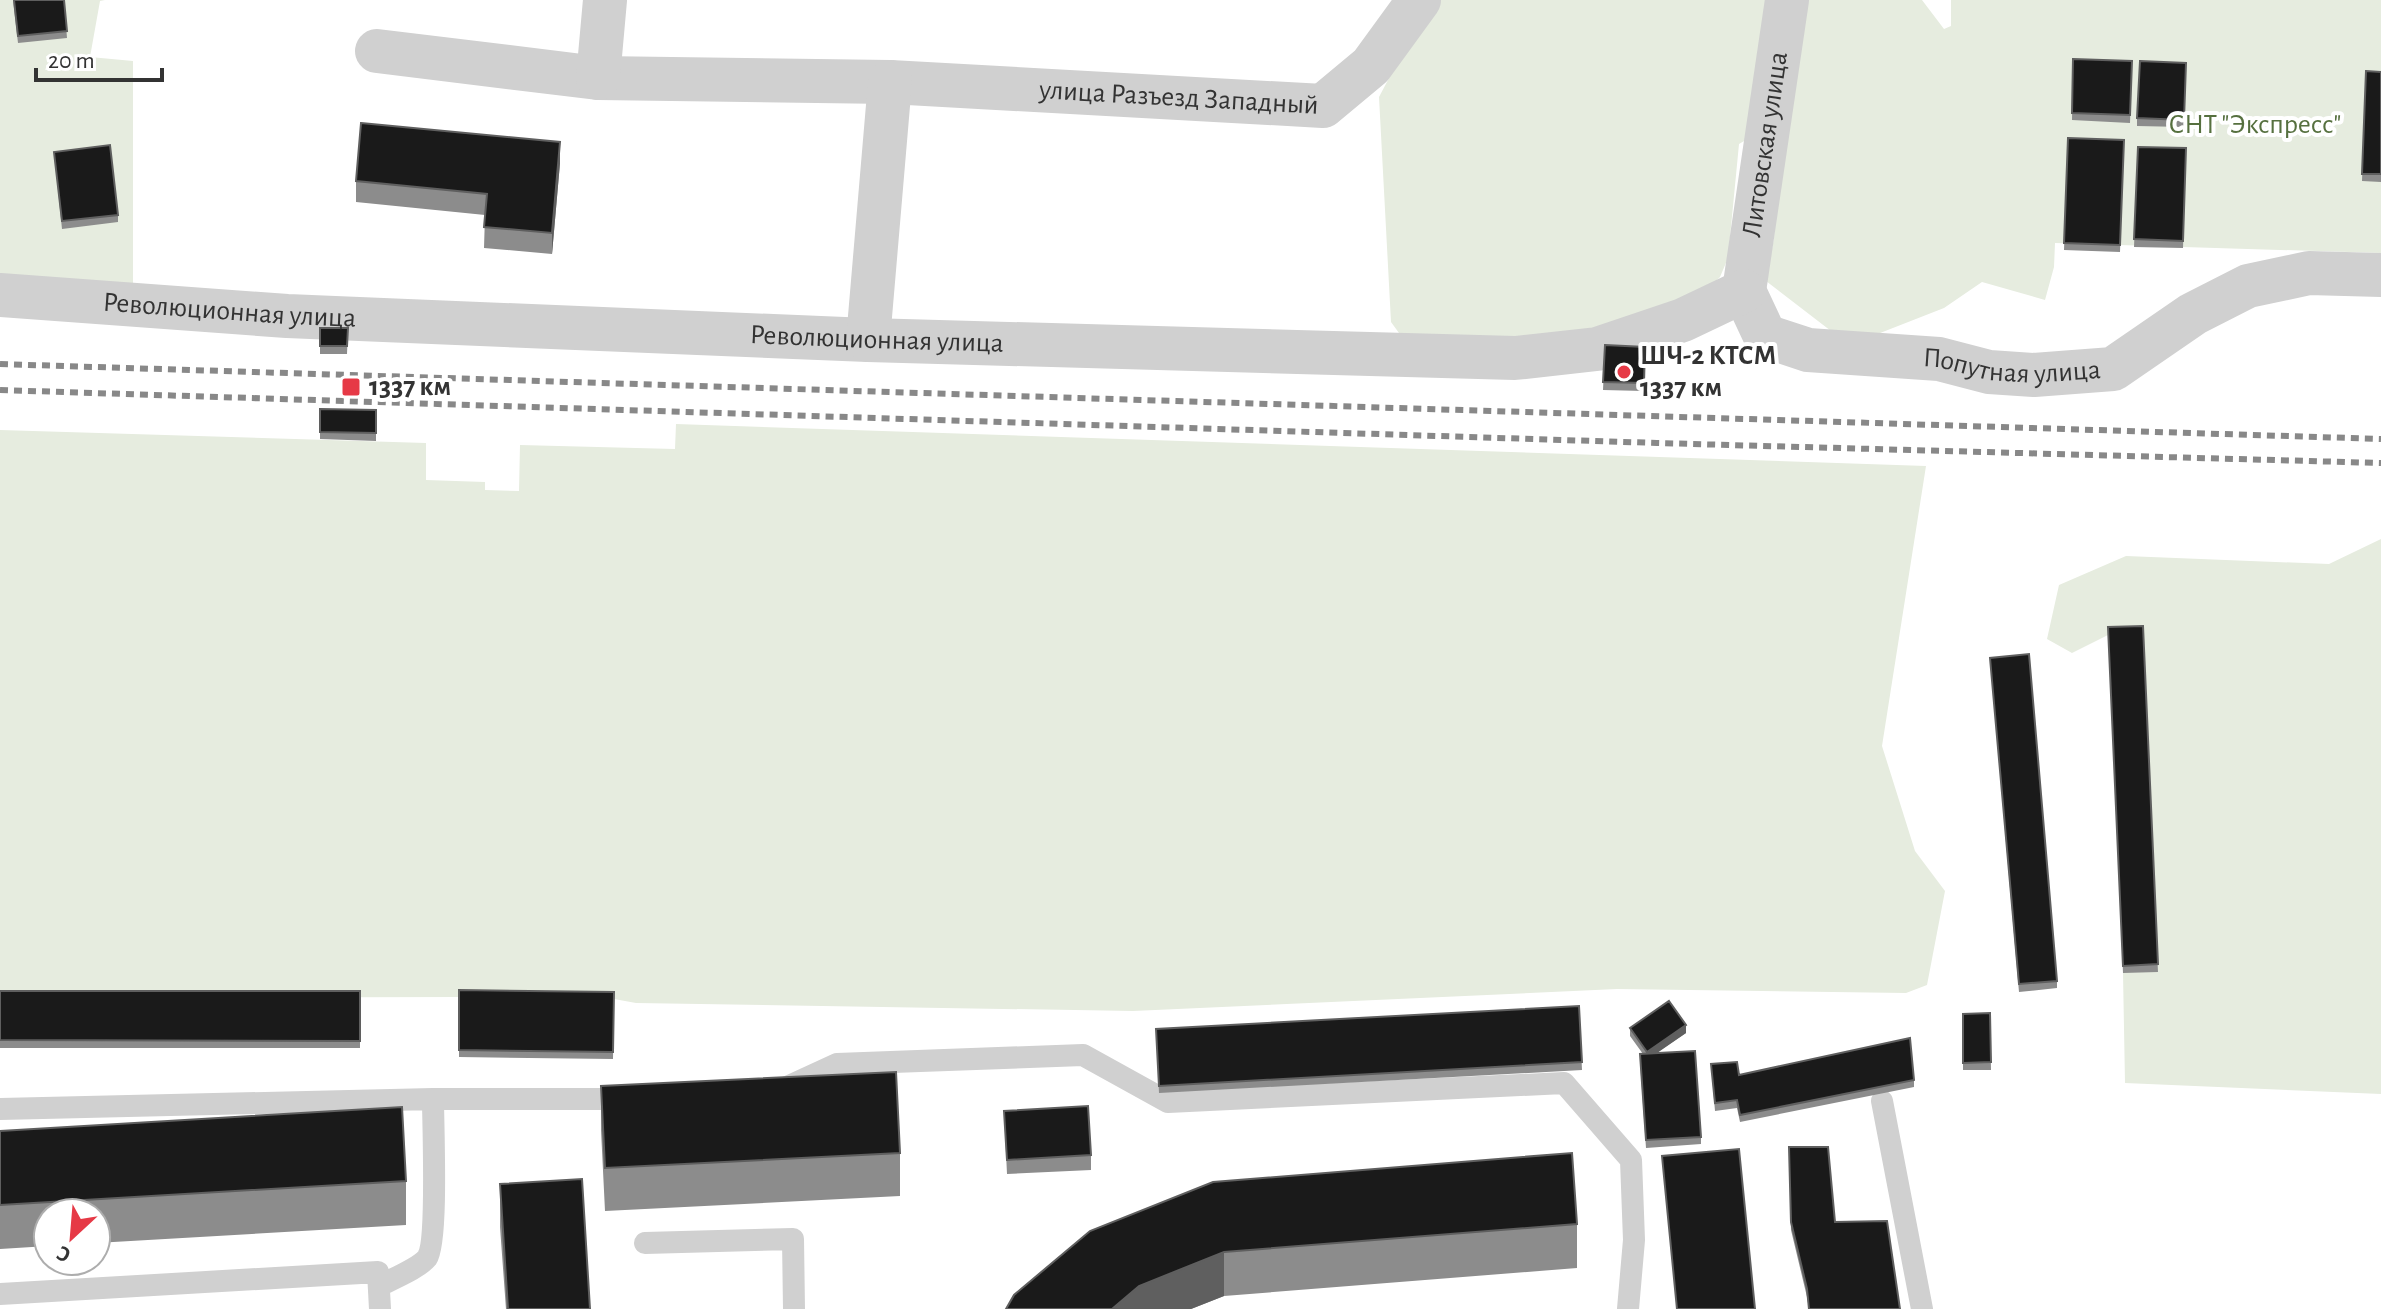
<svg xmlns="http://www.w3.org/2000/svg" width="2381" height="1309" font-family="'Alegreya Sans',sans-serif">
<rect width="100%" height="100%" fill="#fff"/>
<path fill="#e6ecdf" d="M 0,0 L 105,0 L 100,1 L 90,57 L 133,61 L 133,292 L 0,279 Z
M 1435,0 L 1922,0 L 1944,29 L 1951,26 L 1951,0 L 2381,0 L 2381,253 L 2055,243 L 2054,267 L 2045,300 L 1982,282 L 1944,308 L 1875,335 L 1831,331 L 1766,281 L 1774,238 L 1779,139 L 1768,127 L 1739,144 L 1728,258 L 1720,277 L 1701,296 L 1597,349 L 1407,344 L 1391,322 L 1379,97 L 1423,14 Z
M 676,424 L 1926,466 L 1882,746 L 1915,851 L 1945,891 L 1927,985 L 1906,993 L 1617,989 L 1133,1011 L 636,1003 L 614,999 L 459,997 L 0,998 L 0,430 L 426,443 L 426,480 L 485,482 L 485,490 L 519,491 L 520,445 L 675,449 Z
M 2381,539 L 2381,1094 L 2125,1083 L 2123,973 L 2142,633 L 2108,635 L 2072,653 L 2047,639 L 2059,585 L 2126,556 L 2329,564 Z"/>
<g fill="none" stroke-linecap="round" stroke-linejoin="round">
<path stroke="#d0d0d0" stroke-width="22" d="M 787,1087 L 837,1064 L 1083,1055 L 1168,1102 L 1564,1083 L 1631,1160 L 1634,1240 L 1628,1309
M 1882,1101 L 1922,1309
M 0,1109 L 433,1099 L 631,1099
M 645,1243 L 793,1239 L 794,1309
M 379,1286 C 392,1279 419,1268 427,1258 C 438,1243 433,1124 433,1099
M 0,1294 L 378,1272 L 380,1309"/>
<g stroke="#d0d0d0" stroke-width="44">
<path id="s1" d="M 377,51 L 598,78 L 890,82 L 1323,106 L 1371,66 L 1419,0"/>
<path d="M 598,78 L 605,0"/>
<path id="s2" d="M 1744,291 L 1765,336 L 1808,350 L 1939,359 L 1989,372 L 2034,375 L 2113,369 L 2193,314 L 2248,286 L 2309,273 L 2381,275"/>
<path id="s3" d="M 1744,291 L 1787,0"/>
<path id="s4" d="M 0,295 L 287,316 L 868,340 L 1515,358 L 1597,349 L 1683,320 L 1744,291"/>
<path d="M 868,340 L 890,82"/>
</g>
<path stroke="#888" stroke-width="6" stroke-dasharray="8 6" stroke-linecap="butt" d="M 0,364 L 2381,439
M 0,390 L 1657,443 L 2381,463"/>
</g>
<path fill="#8c8c8c" d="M 13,0 L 64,0 L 67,38 L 18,43 Z
M 2073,59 L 2132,61 L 2130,123 L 2072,120 Z
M 2186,63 L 2184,127 L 2137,126 L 2137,118 Z
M 2366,71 L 2381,72 L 2381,182 L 2362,181 Z
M 2068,138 L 2124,140 L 2120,252 L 2064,250 Z
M 2138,147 L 2186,148 L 2183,248 L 2134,247 Z
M 54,152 L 118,215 L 118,222 L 62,229 Z
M 560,163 L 552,254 L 484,248 L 485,215 L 356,202 L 356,181 Z
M 320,328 L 348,328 L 347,354 L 320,354 Z
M 1605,345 L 1645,347 L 1644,391 L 1603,390 Z
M 320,409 L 376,410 L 376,441 L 320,439 Z
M 2143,626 L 2158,972 L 2123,973 L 2108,627 Z
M 1990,658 L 2057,981 L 2057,988 L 2019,992 Z
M 459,990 L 614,992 L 613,1059 L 459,1057 Z
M 0,991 L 360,991 L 360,1048 L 0,1048 Z
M 1579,1006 L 1582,1070 L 1159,1093 L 1156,1029 Z
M 1990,1013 L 1991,1070 L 1963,1070 L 1963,1014 Z
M 1630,1028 L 1686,1033 L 1656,1053 L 1701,1137 L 1701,1144 L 1646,1148 L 1640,1062 L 1643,1054 L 1630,1036 Z
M 1711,1064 L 1739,1075 L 1914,1080 L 1914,1087 L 1740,1122 L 1737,1108 L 1715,1111 Z
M 601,1086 L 900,1153 L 900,1196 L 605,1211 L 601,1130 Z
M 1004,1111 L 1091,1155 L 1091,1170 L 1007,1174 Z
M 0,1131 L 406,1181 L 406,1225 L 96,1243 L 96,1213 L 48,1213 L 48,1246 L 0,1249 Z
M 1789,1147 L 1835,1222 L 1900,1309 L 1809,1309 L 1807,1297 L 1791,1230 Z
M 1662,1156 L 1755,1309 L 1677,1309 Z
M 500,1184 L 590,1309 L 506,1309 L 500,1227 Z
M 1577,1224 L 1577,1268 L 1224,1296 L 1191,1309 L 1006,1309 L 1090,1231 Z"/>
<path fill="#5f5f5f" d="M 560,142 L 560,163 L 552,254 L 552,233 Z
M 1686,1025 L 1686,1033 L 1647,1060 L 1647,1052 Z
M 1224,1252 L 1224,1296 L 1191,1309 L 1112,1309 L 1139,1286 Z"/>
<path fill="#1a1a1a" stroke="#5f5f5f" stroke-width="2" d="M 14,0 L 64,0 L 67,31 L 18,36 Z
M 2073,59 L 2132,61 L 2130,115 L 2072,113 Z
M 2140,61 L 2186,63 L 2184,120 L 2137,118 Z
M 2366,71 L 2381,72 L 2381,174 L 2362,174 Z
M 361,123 L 560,142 L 552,233 L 484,227 L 487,194 L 356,181 Z
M 2068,138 L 2124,140 L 2120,245 L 2064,243 Z
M 110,145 L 118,215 L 62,221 L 54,152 Z
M 2138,147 L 2186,148 L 2183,241 L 2134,239 Z
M 320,328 L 348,328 L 347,346 L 320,346 Z
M 1605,345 L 1645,347 L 1644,383 L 1603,382 Z
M 320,409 L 376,410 L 376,433 L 320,432 Z
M 2143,626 L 2158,964 L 2123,966 L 2108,627 Z
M 2029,654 L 2057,981 L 2019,984 L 1990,658 Z
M 459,990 L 614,992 L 613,1052 L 459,1050 Z
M 0,991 L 360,991 L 360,1041 L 0,1040 Z
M 1669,1001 L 1686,1025 L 1647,1052 L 1630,1028 Z
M 1579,1006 L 1582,1062 L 1159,1086 L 1156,1029 Z
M 1990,1013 L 1991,1062 L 1963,1063 L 1963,1014 Z
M 1910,1038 L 1914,1080 L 1740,1115 L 1737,1100 L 1715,1103 L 1711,1064 L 1737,1062 L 1739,1075 Z
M 1695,1051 L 1701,1137 L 1646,1140 L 1640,1054 Z
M 896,1072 L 900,1153 L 605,1168 L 601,1086 Z
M 1088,1106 L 1091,1155 L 1007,1160 L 1004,1111 Z
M 402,1107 L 406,1181 L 0,1205 L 0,1131 Z
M 1789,1147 L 1828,1147 L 1835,1222 L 1887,1221 L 1900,1309 L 1809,1309 L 1807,1289 L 1791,1222 Z
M 1739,1149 L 1755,1309 L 1677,1309 L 1662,1156 Z
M 1572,1153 L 1577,1224 L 1224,1252 L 1139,1286 L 1112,1309 L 1006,1309 L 1014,1295 L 1090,1231 L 1213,1182 Z
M 582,1179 L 590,1309 L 508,1309 L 500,1184 Z"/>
<g fill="#e63946" stroke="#fff" stroke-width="3">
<circle cx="1624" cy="372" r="8"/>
<rect x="341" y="377" width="20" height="20" rx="4"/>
</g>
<g text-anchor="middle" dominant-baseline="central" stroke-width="8" stroke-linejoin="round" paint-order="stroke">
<g font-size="28" fill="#333" stroke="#fff">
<text stroke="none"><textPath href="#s1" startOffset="804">улица Разъезд Западный</textPath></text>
<text stroke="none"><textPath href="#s3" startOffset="148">Литовская улица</textPath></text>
<text stroke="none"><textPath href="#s4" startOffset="230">Революционная улица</textPath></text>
<text stroke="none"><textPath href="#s4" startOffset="878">Революционная улица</textPath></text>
<text stroke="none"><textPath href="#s2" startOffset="300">Попутная улица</textPath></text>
</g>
<g font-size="28" fill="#56703f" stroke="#fff">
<text x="2255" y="125">СНТ "Экспресс"</text>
</g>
<g font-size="28" font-weight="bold" fill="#333" stroke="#fff" text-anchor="start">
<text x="1640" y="356">ШЧ-2 КТСМ<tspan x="1640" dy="32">1337 км</tspan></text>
<text x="369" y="387">1337 км</text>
</g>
</g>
<g transform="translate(72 1237) rotate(206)"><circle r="38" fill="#ffffff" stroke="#adadad" stroke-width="2"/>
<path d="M0-6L14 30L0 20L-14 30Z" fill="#e63946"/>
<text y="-12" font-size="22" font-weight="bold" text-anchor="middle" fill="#333333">С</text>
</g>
<path d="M36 68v12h126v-12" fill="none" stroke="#333333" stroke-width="4"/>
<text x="48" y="68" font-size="24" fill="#333333" stroke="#ffffff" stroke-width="6" paint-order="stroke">20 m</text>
</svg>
